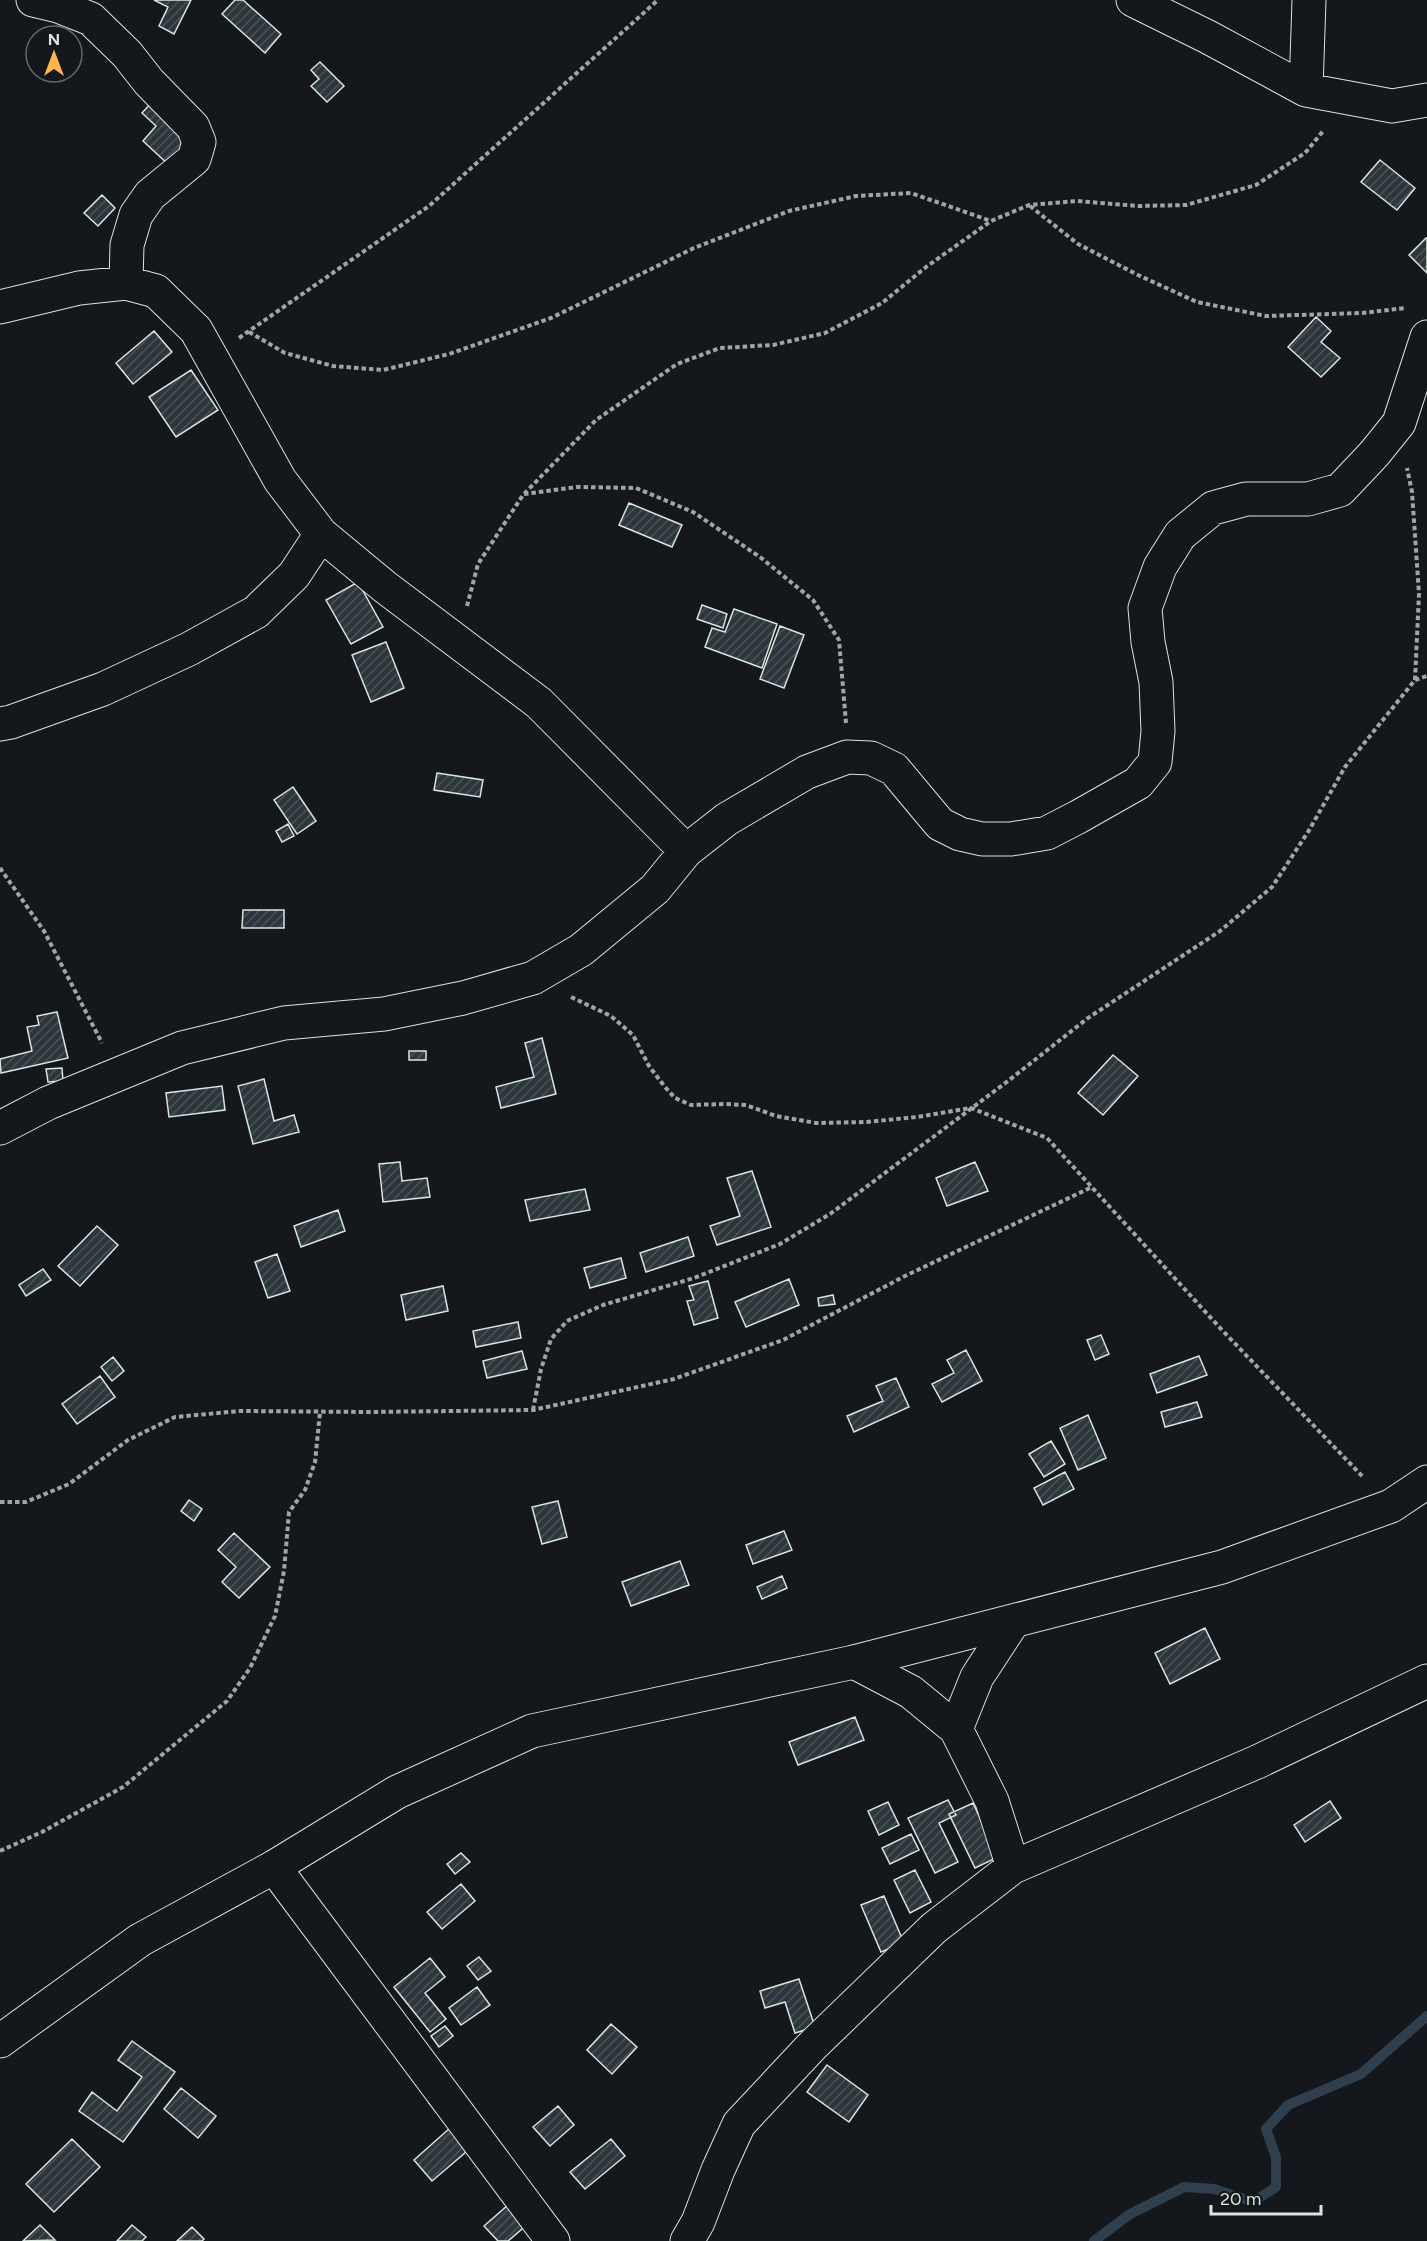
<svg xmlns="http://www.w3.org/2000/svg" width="1427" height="2241" font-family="Figtree,sans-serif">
<defs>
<pattern id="building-hatch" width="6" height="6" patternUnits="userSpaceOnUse" patternTransform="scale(1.5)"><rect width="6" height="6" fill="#2c363c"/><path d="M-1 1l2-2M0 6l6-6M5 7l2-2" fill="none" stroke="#4a5358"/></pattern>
</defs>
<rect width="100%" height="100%" fill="#14181c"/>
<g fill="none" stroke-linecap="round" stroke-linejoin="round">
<path stroke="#2f3f4d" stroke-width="10" d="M 1094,2241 L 1130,2214 L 1184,2187 L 1214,2189 L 1253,2202 L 1276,2187 L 1276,2157 L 1266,2129 L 1288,2105 L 1361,2074 L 1427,2016"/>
</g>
<path fill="url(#building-hatch)" stroke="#d8e6dc" stroke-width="1.5" d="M 154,0 L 191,0 L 174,34 L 159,26 L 168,7 Z
M 235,0 L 243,0 L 281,34 L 265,53 L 222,14 Z
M 320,62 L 344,86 L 327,102 L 311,86 L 319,79 L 311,70 Z
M 154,100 L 196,140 L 170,166 L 143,141 L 156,126 L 142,113 Z
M 1380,160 L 1415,188 L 1397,210 L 1361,182 Z
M 102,195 L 115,208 L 98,226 L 84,213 Z
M 1426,238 L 1427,238 L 1427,273 L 1409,255 Z
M 1316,317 L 1331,331 L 1321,342 L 1340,358 L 1321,377 L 1288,347 Z
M 154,331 L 172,352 L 133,384 L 116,363 Z
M 191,370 L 218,410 L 176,437 L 149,397 Z
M 629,503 L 682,525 L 672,547 L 619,525 Z
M 358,582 L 383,627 L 351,644 L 326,600 Z
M 702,605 L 727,614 L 723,628 L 697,619 Z
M 734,609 L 777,624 L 762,668 L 705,647 L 712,628 L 725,632 Z
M 780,626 L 804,635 L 784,688 L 760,679 Z
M 386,642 L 404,688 L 371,702 L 352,655 Z
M 437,773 L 483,780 L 480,797 L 434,790 Z
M 293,787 L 316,821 L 297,834 L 274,800 Z
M 288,824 L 294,836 L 282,842 L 276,831 Z
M 243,910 L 284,910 L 284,928 L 242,928 Z
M 57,1012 L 68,1058 L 1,1073 L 0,1059 L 32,1051 L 27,1027 L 39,1025 L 37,1016 Z
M 542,1038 L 556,1094 L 501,1108 L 496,1087 L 534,1077 L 525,1043 Z
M 409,1051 L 426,1051 L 426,1060 L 409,1060 Z
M 1113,1055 L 1138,1076 L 1103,1115 L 1078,1093 Z
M 62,1068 L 63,1081 L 48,1082 L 46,1069 Z
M 264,1079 L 274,1121 L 294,1115 L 299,1132 L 253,1144 L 238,1086 Z
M 222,1086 L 225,1110 L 169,1117 L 166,1093 Z
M 400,1162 L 402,1181 L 427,1178 L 430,1197 L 383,1202 L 379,1164 Z
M 975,1162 L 988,1191 L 947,1206 L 936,1178 Z
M 752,1171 L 771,1227 L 717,1245 L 710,1226 L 740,1216 L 727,1178 Z
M 585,1189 L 590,1210 L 530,1221 L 525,1200 Z
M 338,1210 L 345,1231 L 301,1247 L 294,1226 Z
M 97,1226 L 118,1245 L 80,1286 L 58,1266 Z
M 688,1237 L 694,1256 L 646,1272 L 640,1253 Z
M 277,1254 L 290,1291 L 268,1298 L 255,1262 Z
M 621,1258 L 626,1278 L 590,1288 L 584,1268 Z
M 43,1269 L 51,1280 L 26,1296 L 19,1285 Z
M 789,1279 L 799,1305 L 746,1327 L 735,1302 Z
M 708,1281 L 718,1318 L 694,1325 L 687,1301 L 694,1300 L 689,1286 Z
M 443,1286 L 448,1311 L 406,1320 L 401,1295 Z
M 833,1295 L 835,1304 L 819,1306 L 818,1298 Z
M 518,1322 L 521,1338 L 476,1347 L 473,1331 Z
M 1101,1335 L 1109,1354 L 1095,1360 L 1087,1340 Z
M 966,1350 L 982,1381 L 942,1402 L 932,1384 L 954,1373 L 947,1360 Z
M 522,1351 L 527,1369 L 487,1378 L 483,1361 Z
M 1199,1356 L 1207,1375 L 1157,1393 L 1150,1374 Z
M 113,1357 L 124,1371 L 112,1381 L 101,1367 Z
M 100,1376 L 115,1397 L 77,1424 L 62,1404 Z
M 896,1378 L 909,1407 L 854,1432 L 847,1416 L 883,1401 L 876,1386 Z
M 1197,1402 L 1202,1417 L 1165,1427 L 1161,1412 Z
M 1088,1415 L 1106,1458 L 1078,1470 L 1060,1428 Z
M 1051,1441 L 1065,1464 L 1044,1477 L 1029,1454 Z
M 1065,1472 L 1074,1489 L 1043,1505 L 1034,1488 Z
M 189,1500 L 202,1509 L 194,1521 L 181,1511 Z
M 558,1501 L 567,1537 L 542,1544 L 532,1507 Z
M 784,1531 L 792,1550 L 753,1564 L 746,1545 Z
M 234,1533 L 270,1567 L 239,1598 L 222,1582 L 236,1567 L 218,1550 Z
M 680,1561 L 689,1585 L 631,1606 L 622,1582 Z
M 782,1576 L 787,1588 L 762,1599 L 757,1587 Z
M 1205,1628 L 1220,1659 L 1170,1684 L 1155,1653 Z
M 855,1717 L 864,1740 L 798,1765 L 789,1742 Z
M 948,1800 L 956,1815 L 939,1823 L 958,1862 L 935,1873 L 908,1818 Z
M 1330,1801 L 1341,1818 L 1305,1842 L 1294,1825 Z
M 888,1802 L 899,1825 L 879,1835 L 868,1811 Z
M 973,1803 L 998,1857 L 975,1868 L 949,1814 Z
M 911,1834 L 919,1850 L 890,1864 L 882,1848 Z
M 461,1853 L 470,1862 L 455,1874 L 447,1864 Z
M 915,1870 L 931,1902 L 910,1913 L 894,1880 Z
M 461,1884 L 475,1901 L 442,1929 L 427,1912 Z
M 884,1896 L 904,1943 L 881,1952 L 861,1905 Z
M 479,1957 L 491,1971 L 478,1980 L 467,1966 Z
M 430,1958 L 445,1977 L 425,1993 L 446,2019 L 430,2032 L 394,1987 Z
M 799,1979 L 815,2027 L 795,2033 L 785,2002 L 765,2008 L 760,1991 Z
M 477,1987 L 490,2005 L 461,2025 L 449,2008 Z
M 611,2024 L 637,2047 L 612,2074 L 587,2050 Z
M 445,2026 L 453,2036 L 439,2047 L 431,2036 Z
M 132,2041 L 175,2072 L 123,2142 L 79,2111 L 92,2092 L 117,2111 L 142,2077 L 118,2060 Z
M 827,2065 L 868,2095 L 849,2122 L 807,2092 Z
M 181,2088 L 216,2116 L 198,2138 L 164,2109 Z
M 446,2089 L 486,2135 L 432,2181 L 414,2160 L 450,2128 L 429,2103 Z
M 558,2106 L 574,2125 L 550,2146 L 533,2127 Z
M 72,2139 L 100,2167 L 54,2212 L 26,2184 Z
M 611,2139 L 625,2156 L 585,2189 L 570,2172 Z
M 524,2191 L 542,2212 L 508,2241 L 498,2241 L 484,2226 Z
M 40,2225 L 55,2240 L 23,2241 Z
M 132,2225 L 146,2237 L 142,2241 L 117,2241 Z
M 192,2227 L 204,2239 L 202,2241 L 177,2241 Z"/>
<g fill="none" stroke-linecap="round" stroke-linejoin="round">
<g stroke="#d8e6dc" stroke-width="35">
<path id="street" d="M 33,0 L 58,6 L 91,19 L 127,54 L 149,82 L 193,127 L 199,142 L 194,159 L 150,195 L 136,215 L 127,245 L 126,283
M 1133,0 L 1208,37 L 1306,90 L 1392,106 L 1427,100
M 1306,90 L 1309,0
M 0,307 L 79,288 L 126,283 L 156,291 L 196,330 L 280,480 L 321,534 L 385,587 L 539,703 L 686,851
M 0,724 L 11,722 L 103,689 L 189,649 L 256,612 L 294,575 L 321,534
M 0,1128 L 48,1103 L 182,1048 L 284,1023 L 384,1014 L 463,998 L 533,978 L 581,950 L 655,889 L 686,851 L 727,819 L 807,772 L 847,757 L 871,758 L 894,769 L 940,824 L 960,834 L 982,839 L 1011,839 L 1047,833 L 1078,817 L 1138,783 L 1155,762 L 1158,731 L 1156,682 L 1148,642 L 1145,608 L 1160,567 L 1180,535 L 1213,508 L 1246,499 L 1308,499 L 1340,490 L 1374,454 L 1399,423 L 1427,337
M 854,1662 L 911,1692 L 956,1729 L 992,1801 L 1013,1867
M 956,1729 L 977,1677 L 1013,1622
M 274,1867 L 553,2241
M 687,2241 L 698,2222 L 718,2170 L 739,2124 L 812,2046 L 934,1928 L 1013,1867 L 1257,1762 L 1427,1681"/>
</g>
<g stroke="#d8e6dc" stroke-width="35">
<path id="secondary" d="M 0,2041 L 140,1940 L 274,1867 L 397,1792 L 532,1731 L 854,1662 L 1222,1567 L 1391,1506 L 1427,1482"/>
</g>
<path stroke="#9da8a2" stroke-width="4" stroke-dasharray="4.5 3" stroke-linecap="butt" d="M 1030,206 L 1078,244 L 1138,275 L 1197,302 L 1266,316 L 1362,313 L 1405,308
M 249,332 L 285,353 L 333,366 L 383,370 L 449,354 L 551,318 L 694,248 L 789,211 L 856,196 L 911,193 L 991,221
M 239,338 L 429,206 L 658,0
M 524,494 L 577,487 L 636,488 L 693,512 L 760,557 L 813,600 L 839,640 L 846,723
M 467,606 L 478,564 L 523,495 L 596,420 L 677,364 L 720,348 L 773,345 L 825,333 L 882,303 L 926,267 L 991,221 L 1029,205 L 1077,201 L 1138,206 L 1186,205 L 1256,185 L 1305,153 L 1324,130
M 1415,680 L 1427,676
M 0,868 L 44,931 L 102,1043
M 571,997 L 611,1016 L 633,1035 L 649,1066 L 665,1087 L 675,1098 L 691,1105 L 724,1104 L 746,1105 L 776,1116 L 816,1123 L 867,1122 L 917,1117 L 971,1108 L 1047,1138 L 1221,1329 L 1364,1478
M 533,1410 L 541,1369 L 551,1339 L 567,1321 L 603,1305 L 694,1278 L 780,1244 L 830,1214 L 1008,1081 L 1088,1018 L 1220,931 L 1272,887 L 1308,832 L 1345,767 L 1415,680 L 1419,594 L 1412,492 L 1407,468
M 0,1502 L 26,1502 L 69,1484 L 128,1440 L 175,1417 L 240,1411 L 370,1412 L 533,1410 L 674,1379 L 783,1340 L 905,1276 L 1092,1187
M 0,1851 L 42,1832 L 123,1787 L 227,1701 L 250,1668 L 275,1616 L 284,1571 L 289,1512 L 305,1490 L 315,1462 L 320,1412"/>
<use href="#street" stroke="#14181c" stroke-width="33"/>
<use href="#secondary" stroke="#14181c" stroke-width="33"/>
</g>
<g transform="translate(54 54)"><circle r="28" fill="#14181c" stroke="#626a69" stroke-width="1.5"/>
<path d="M0-4.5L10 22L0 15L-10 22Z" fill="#ffb74d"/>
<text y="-9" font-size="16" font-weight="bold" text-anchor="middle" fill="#d8e6dc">N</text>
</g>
<path d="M1211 2205v9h110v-9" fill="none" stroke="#d8e6dc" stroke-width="3"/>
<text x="1220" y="2205" font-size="18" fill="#d8e6dc" stroke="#14181c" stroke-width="4.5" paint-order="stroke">20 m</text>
</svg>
